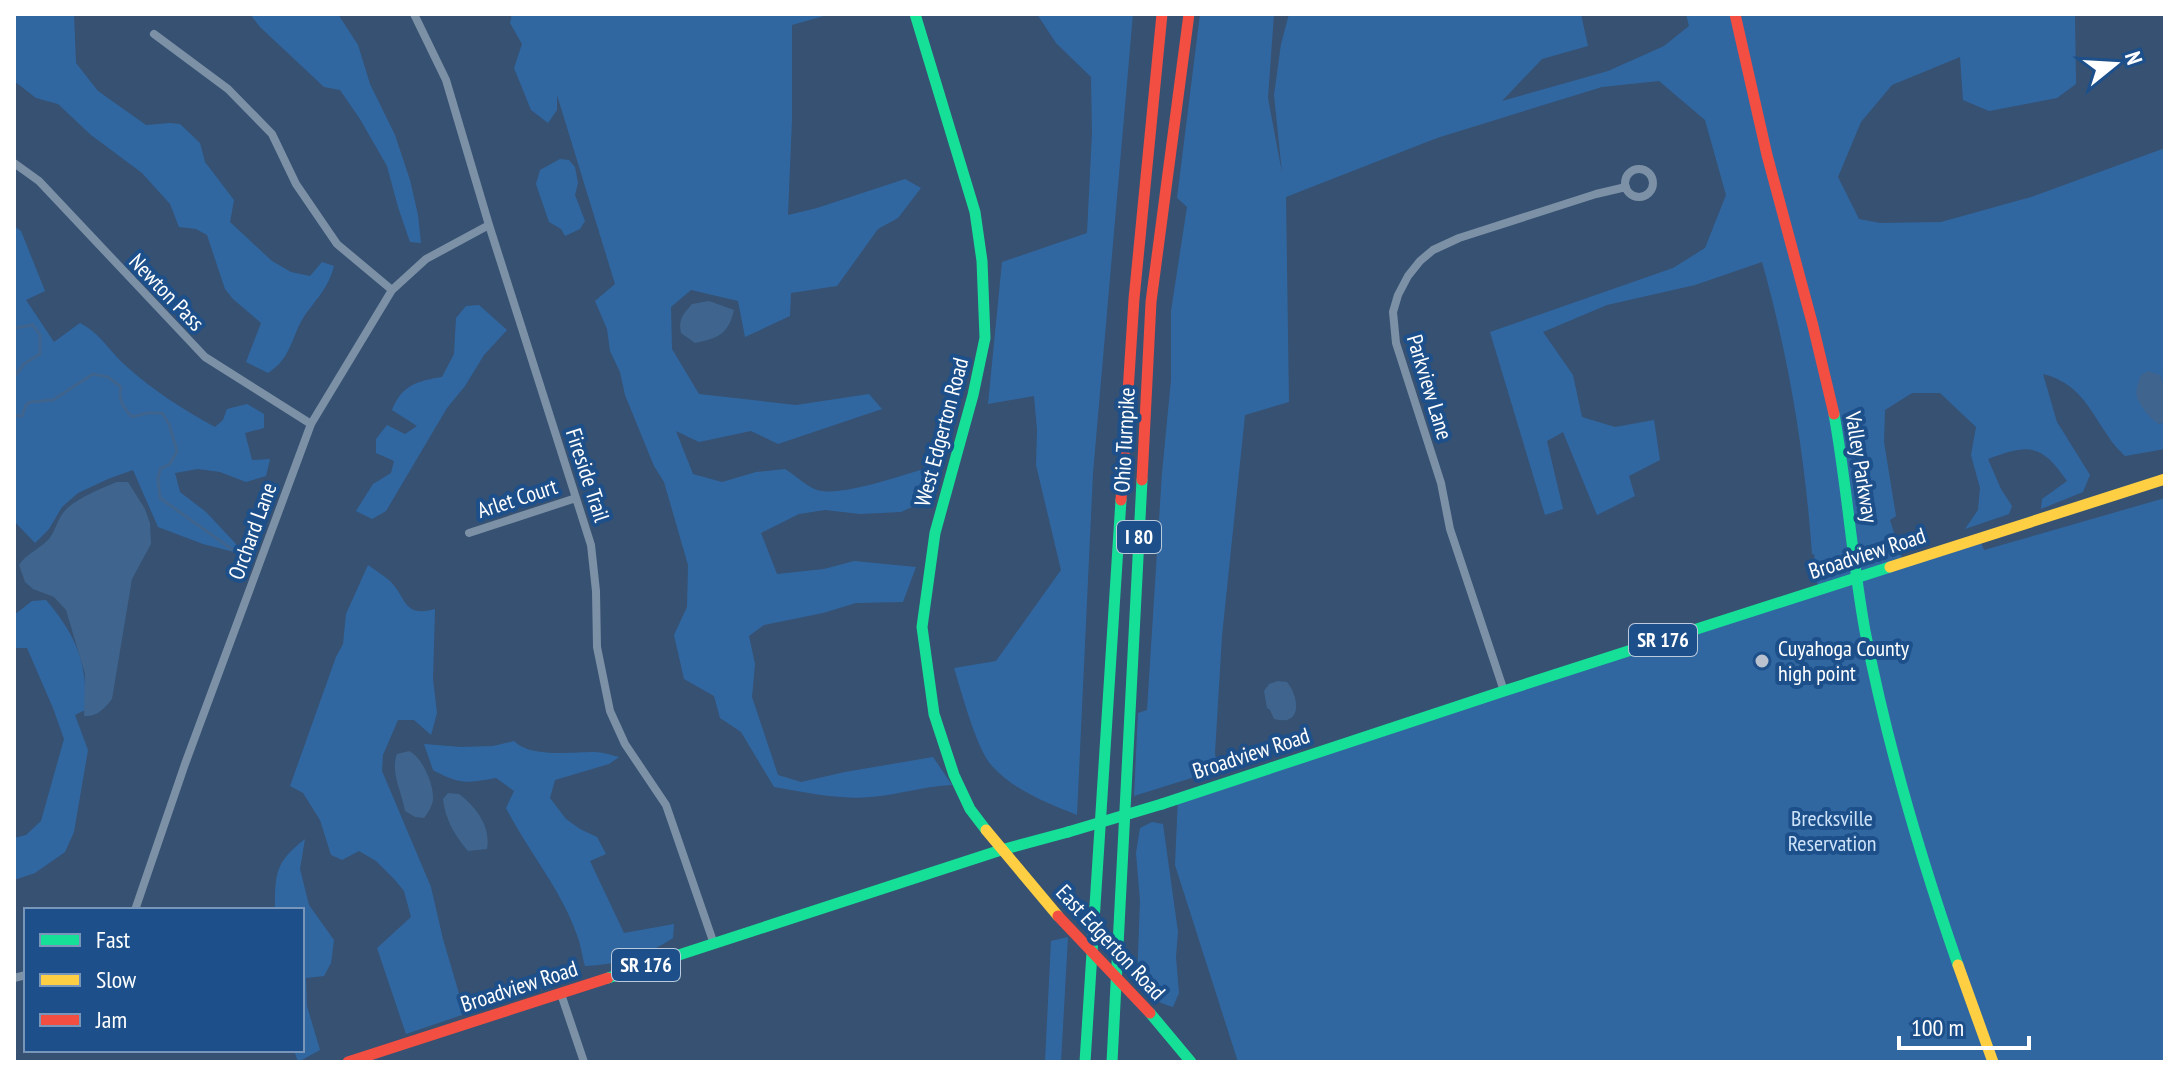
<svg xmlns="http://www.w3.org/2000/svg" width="2179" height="1076" font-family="'PT Sans Narrow',sans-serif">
<rect width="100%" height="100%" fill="#365172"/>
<path fill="#3167a1" d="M 14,14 L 74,14 L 76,63 L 98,91 L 146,125 L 170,123 L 180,124 L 200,143 L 205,162 L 234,200 L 230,222 L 272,261 L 291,272 L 310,276 L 322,262 L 334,266 C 328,288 318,297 305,315 C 291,336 292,358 268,373 L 246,362 L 261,323 L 233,299 L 225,289 L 207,235 L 196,229 L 179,227 L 170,204 L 142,173 L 91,135 L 58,104 L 36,98 L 14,81 Z
M 250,14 L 338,14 L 358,45 L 370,84 L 395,135 L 410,180 L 418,215 L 421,243 L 410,242 L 398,207 L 387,166 L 360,119 L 340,90 L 324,87 L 260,27 Z
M 512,14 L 831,14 L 792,25 L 792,120 L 788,215 L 817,208 L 905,179 L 921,188 L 898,218 L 878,229 L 837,286 L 791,293 L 790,316 L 745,337 L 738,301 L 691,290 L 671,307 L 672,349 L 699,394 L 796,405 L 869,394 L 882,409 L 778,444 L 751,431 L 699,442 L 676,431 L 693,474 L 722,482 L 756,472 L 785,469 C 795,475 806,486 817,490 C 842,498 914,471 941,464 L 935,496 L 901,512 L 860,514 L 825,510 L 799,514 L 761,533 L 777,574 L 824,569 L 854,561 L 916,567 L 903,602 L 856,603 L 823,613 L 764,625 L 749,636 L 755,664 L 752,697 L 778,775 L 801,782 L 845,772 L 933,757 L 952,785 C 924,786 898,795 870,797 C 838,800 805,792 774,787 L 741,732 L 720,718 L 714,696 L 684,679 L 674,635 L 687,607 L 688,565 L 664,482 L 654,466 L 625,395 L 620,372 L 610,351 L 607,329 L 595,301 L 615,284 L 557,95 L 557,110 L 548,123 L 531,110 L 514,68 L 522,44 L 510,23 Z
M 1037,14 L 1133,14 L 1093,473 L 1077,815 C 1047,803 1015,791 992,766 C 976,748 962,693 954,668 L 996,661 L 1061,570 L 1036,465 L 1037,430 L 1034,396 L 988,404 L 1002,262 L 1087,233 L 1092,133 L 1091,77 L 1056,43 Z
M 1200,14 L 1274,14 L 1268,98 L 1282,173 L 1274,95 L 1281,44 L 1289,14 L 1581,14 L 1588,46 L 1542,59 L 1502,101 L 1608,71 L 1664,46 L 1689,26 L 1686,14 L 2075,14 L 2076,84 L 2057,98 L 1989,111 L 1963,100 L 1960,57 L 1892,85 L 1861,122 L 1838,177 L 1859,219 L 1880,223 L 1941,222 L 2031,197 L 2165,148 L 2165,390 L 2160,375 L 2137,397 L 2159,424 L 2165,421 L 2165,449 L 2125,456 C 2119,450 2112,443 2108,436 C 2089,408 2079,383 2043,374 L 2057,422 L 2090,475 L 2083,492 L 2041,509 L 2042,499 L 2067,481 C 2041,443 2029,444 1988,459 L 2001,489 L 2012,506 L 2009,514 L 1965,529 L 1978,510 L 1980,488 L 1971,455 L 1976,427 L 1940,393 L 1912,393 L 1885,410 L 1884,442 L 1896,516 L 1890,520 L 1904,564 L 1980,540 L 1984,550 L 2165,498 L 2165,1062 L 1238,1062 L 1175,865 L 1178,797 L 1818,591 L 1814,554 L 1812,554 C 1805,456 1789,357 1762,262 L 1695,285 L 1607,305 L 1543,332 L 1573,375 L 1582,417 L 1615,427 L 1654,420 L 1660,460 L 1629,476 L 1635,496 L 1597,515 L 1563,432 L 1547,441 L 1563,509 L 1545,515 L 1490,332 L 1673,268 L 1705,248 L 1726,195 L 1705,120 L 1659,81 L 1602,87 L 1437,138 L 1286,197 L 1289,402 L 1245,415 L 1222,636 L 1215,753 L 1217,770 L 1134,796 L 1138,713 L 1147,710 L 1162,473 L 1171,380 L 1171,311 L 1187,207 L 1177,198 Z
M 560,159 L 569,160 L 575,167 L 578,183 L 575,195 L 585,221 L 580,229 L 565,236 L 561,229 L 549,222 L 536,184 L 540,170 Z
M 14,226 L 21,231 L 45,291 L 26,300 L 54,342 L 80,323 C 100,333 110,352 126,366 C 152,390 184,410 215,427 L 223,420 L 227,409 L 247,404 L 264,414 L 264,428 L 245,433 L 252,460 L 270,459 L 266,476 L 246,482 L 220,472 L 198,469 L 175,473 L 180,492 L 206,512 L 236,544 L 238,553 L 203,544 L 158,527 L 133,470 L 108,479 L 78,493 L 62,507 L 49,529 L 35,543 L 14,521 Z
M 479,305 L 507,330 L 484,355 L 465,386 L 447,408 L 386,511 L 372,519 L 356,511 L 373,484 L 391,473 L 394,461 L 376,453 L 376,439 L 387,425 L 405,434 L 417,426 L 392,410 C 402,385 417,381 442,377 L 454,354 L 456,318 L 466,306 Z
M 368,565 C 375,570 383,575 390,581 C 407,598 403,618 435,609 L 433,679 L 437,713 L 431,735 L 414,720 L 398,720 L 383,755 L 382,771 L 431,887 L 443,939 L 465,1014 L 406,1034 L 377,948 L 411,917 L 404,891 L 395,880 L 376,861 L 359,851 L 342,860 L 331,855 L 320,820 L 303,793 L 290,786 L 336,657 L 343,644 L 346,614 Z
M 46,600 C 76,635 88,663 85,710 L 75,715 L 88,750 L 74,832 L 65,852 L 35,873 L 14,880 L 14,838 L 26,835 L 41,821 L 64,739 L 53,708 L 27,648 L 14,648 L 14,615 L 32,601 Z
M 514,741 C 530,758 572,752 594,752 C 602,752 611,755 619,757 L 609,764 L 555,780 L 550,798 L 566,819 L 580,829 L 597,837 L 606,854 L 590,861 L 624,933 L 674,924 L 673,938 C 647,956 616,965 585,966 C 582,956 581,945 577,935 C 561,889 528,851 506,808 L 514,791 L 496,778 C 467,783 460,785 433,770 L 424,744 L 461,747 L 493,746 Z
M 1152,822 L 1163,824 L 1178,932 L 1176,957 L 1179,993 L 1173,1007 C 1158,1003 1145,996 1137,981 L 1140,901 L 1136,853 L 1140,828 Z
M 305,839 L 300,869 L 309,905 L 334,940 L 331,963 L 324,976 L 306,978 L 307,1006 L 320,1050 L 298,1062 L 294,1050 L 302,1050 L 302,910 L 275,910 C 275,874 275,862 305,839 Z
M 1068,937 L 1061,1062 L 1045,1062 L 1051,941 Z"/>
<path fill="#3f648d" d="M 709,301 L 734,310 C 728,335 718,338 695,343 L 681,333 C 678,320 683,314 692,304 Z
M 2148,371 L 2160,375 L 2165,390 L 2165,421 L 2159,424 C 2151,420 2140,406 2137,397 C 2135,390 2139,381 2141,375 Z
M 117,482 L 128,482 L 145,509 L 150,523 L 151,544 L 132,579 L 112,699 C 104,709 97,717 84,716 L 85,674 L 66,610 L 54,597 L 33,589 L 25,582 L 19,565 C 26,554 38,550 48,540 C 54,534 57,521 63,513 C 72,500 102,488 117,482 Z
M 1278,681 L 1287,682 C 1300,698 1302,727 1274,719 L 1270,710 L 1267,708 L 1264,691 L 1269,684 Z
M 409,751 C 422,757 434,784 433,799 C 433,805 428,813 424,818 L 415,817 L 405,811 C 402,792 390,772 397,754 Z
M 448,793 L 459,794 C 476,807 491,826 487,849 L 468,851 C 455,836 445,819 443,799 Z"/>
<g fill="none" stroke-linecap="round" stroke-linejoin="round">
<path stroke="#3f648d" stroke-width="3" d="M 14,328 L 33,325 L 40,335 L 40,354 L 24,364 L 14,377
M 14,415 L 22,416 L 26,405 L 30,402 L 53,400 L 93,374 L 108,377 L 121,387 C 118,400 123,407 132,417 L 147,413 L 162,413 L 169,424 L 177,451 L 170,464 L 160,469 L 158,479 L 160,498 L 240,555"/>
<path stroke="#7d91a6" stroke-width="8" d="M 414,14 L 446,80 L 489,225 L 591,545 L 596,591 L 597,647 L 610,711 L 625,744 L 666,805 L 714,944
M 154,34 L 228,89 L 272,134 L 296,184 L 337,244 L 392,290
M 14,163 L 39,181 L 205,357 L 311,424
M1625 183a14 14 0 1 1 28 0a14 14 0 1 1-28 0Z
M 469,533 L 576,498
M 1504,691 L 1450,529 L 1441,483 L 1396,343 L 1393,312 L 1398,295 L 1408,276 L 1420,261 L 1433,250 L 1459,238 L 1596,194 L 1626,187
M 135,910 L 185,764 L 311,424 L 392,290 L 426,259 L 489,225
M 14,978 L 26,975
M 561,994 L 584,1062"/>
<path stroke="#16e098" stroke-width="11" d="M 915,14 L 975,212 L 982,261 L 985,338 L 973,395 L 935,533 L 922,627 L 934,714 L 954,775 L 970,809 L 986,830
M 1834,414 C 1847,486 1852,559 1865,631 C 1887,744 1920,856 1958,965
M 1162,804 L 1504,691 L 1890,567
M 608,978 L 1001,850 L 1068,832
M 1150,1013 L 1191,1062
M 1085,1062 L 1121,500
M 1112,1062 L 1142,480"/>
<path stroke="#ffcf43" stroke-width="11" d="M 1890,567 L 2165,479
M 986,830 L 1058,916
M 1958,965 L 1993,1062"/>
<path stroke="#f24e42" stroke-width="11" d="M 1735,14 L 1767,155 L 1813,326 L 1834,414
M 1142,480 L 1151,302 L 1189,14
M 1121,500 L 1134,299 L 1162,14
M 348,1062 L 608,978"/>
<path stroke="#16e098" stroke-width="11" d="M 1068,832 L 1162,804"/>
<path stroke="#f24e42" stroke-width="11" d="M 1058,916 L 1150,1013"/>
</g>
<circle fill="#b9c2ce" stroke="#1d508a" stroke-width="3" cx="1762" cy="661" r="8"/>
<g text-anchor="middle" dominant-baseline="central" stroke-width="8" stroke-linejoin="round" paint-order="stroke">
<g fill="#1d508a" stroke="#bbcadc" stroke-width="2">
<rect x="1117" y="521" width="44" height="32" rx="6"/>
<rect x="1629" y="624" width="68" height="32" rx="6"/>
<rect x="612" y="949" width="68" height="32" rx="6"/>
</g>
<g font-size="20" font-weight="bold" fill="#fff">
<text x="1139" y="537">I 80</text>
<text x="1663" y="640">SR 176</text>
<text x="646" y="965">SR 176</text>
</g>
<g font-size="22" fill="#fff" stroke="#1d508a">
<text transform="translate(167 292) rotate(46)">Newton Pass</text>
<text transform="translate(1430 387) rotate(73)">Parkview Lane</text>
<text transform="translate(941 432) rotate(-75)">West Edgerton Road</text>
<text transform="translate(1124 440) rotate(-87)">Ohio Turnpike</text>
<text transform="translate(1862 467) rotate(81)">Valley Parkway</text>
<text transform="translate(588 475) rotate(72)">Fireside Trail</text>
<text transform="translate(517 498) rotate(-18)">Arlet Court</text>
<text transform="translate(252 531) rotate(-70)">Orchard Lane</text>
<text transform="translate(1867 553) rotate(-18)">Broadview Road</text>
<text transform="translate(1251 753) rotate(-18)">Broadview Road</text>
<text transform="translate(1111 942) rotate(47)">East Edgerton Road</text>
<text transform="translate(519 986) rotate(-18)">Broadview Road</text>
</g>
<g font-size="22" fill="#fff" stroke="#1d508a" text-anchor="start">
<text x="1778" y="648">Cuyahoga County<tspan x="1778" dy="25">high point</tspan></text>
</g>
<g font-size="22" fill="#cde2f9" stroke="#1d508a">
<text x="1832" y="818">Brecksville<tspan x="1832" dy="25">Reservation</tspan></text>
</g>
</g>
<rect width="2179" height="1076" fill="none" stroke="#ffffff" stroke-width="32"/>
<rect x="24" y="908" width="280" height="144" fill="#1d508a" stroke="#7796b9" stroke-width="2"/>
<rect x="40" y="934" width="40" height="12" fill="#16e098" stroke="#7796b9" stroke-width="2"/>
<text x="96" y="948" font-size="24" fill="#ffffff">Fast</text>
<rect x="40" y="974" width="40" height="12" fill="#ffcf43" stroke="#7796b9" stroke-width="2"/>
<text x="96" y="988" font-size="24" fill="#ffffff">Slow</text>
<rect x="40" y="1014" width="40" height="12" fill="#f24e42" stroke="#7796b9" stroke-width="2"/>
<text x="96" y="1028" font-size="24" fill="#ffffff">Jam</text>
<g transform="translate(2115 64) rotate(72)" stroke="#1d508a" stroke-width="6" paint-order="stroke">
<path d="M0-6L14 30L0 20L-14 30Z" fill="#ffffff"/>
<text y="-12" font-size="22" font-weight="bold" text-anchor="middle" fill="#ffffff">N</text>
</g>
<path d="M1899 1036v12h130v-12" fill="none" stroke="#ffffff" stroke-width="4"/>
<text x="1911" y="1036" font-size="24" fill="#ffffff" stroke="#1d508a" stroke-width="6" paint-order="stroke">100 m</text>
</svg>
